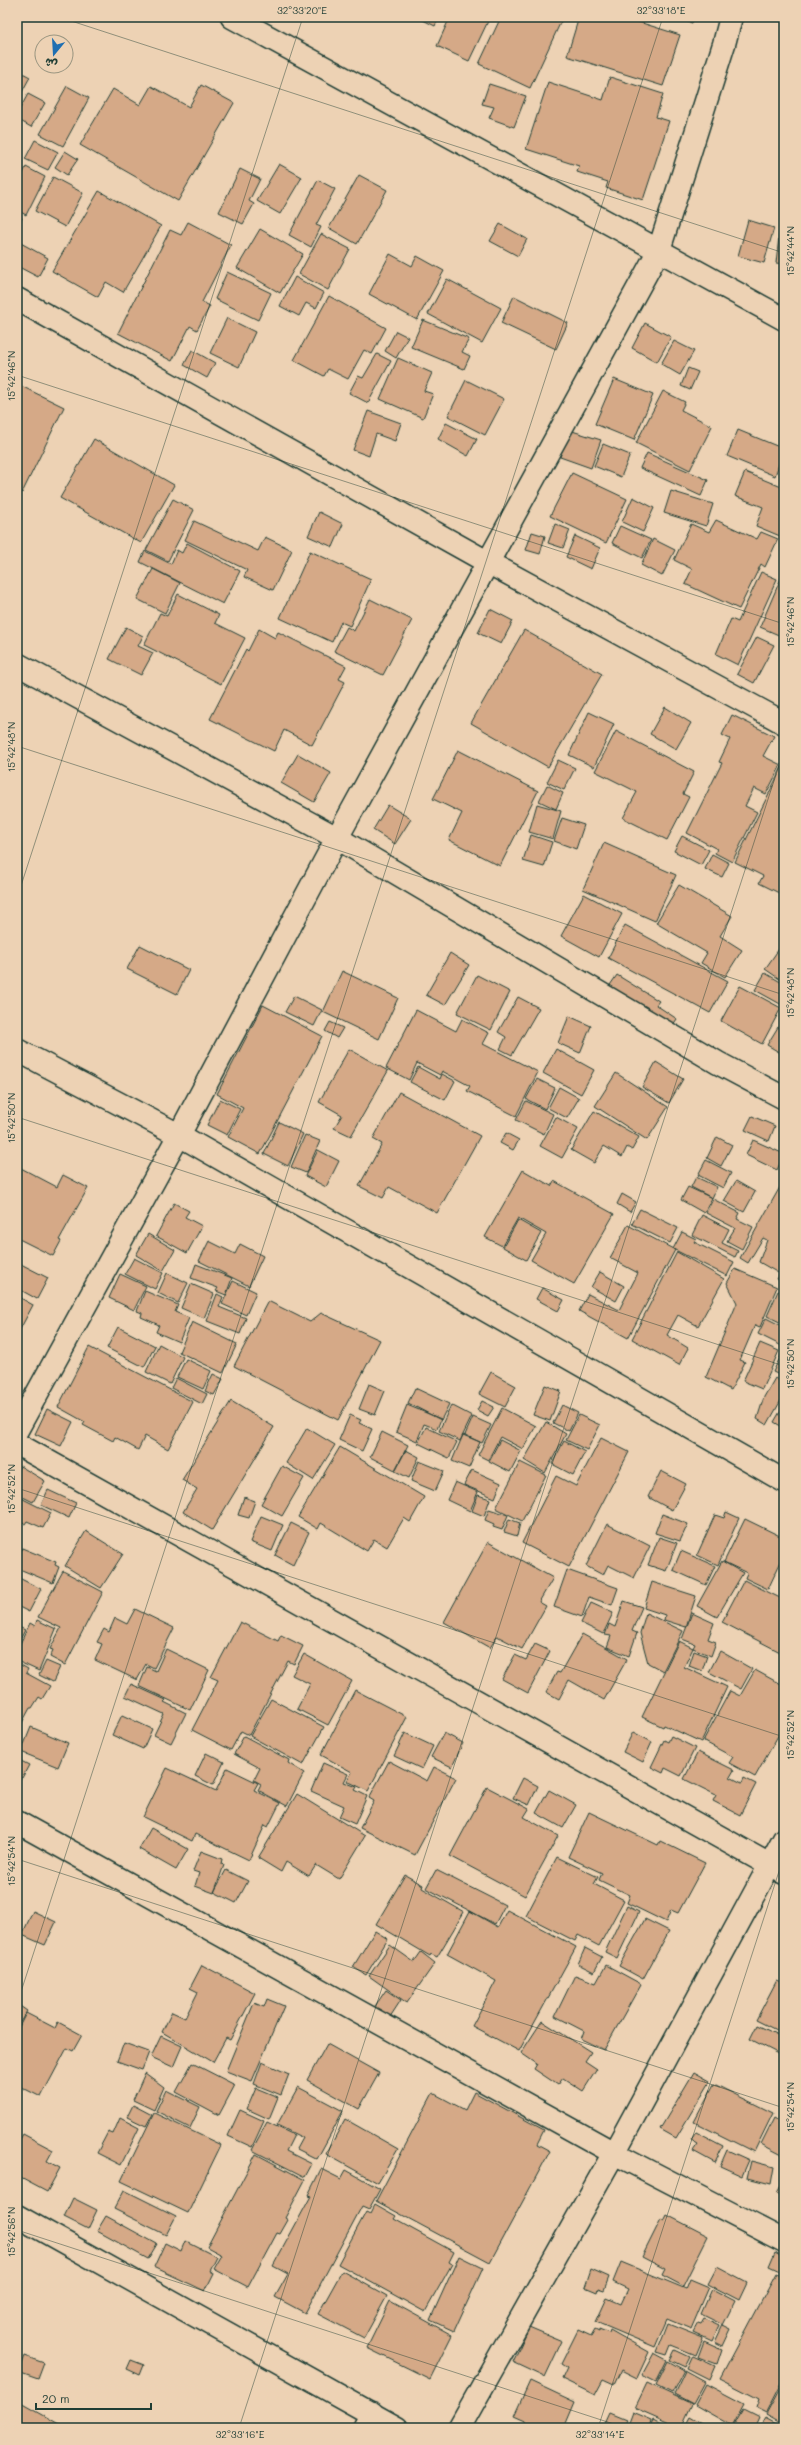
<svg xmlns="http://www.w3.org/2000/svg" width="801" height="2445" font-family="Mali,'Playpen Sans Arabic',sans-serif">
<rect width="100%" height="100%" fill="#edd2b4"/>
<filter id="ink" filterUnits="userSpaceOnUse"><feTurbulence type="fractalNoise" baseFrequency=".025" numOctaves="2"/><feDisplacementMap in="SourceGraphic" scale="8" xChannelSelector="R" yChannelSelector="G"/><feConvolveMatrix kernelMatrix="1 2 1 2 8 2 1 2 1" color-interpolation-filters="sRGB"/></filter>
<g filter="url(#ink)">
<path fill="#d5a987" stroke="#1f3d34" d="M 417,17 L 439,17 L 435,26 Z
M 450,17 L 490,17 L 469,61 L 437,46 Z
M 501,17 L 563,17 L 530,88 L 479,64 Z
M 579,17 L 623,17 L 680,35 L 663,86 L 567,56 Z
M 674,17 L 694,17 L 692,23 Z
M 17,70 L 30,77 L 17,101 Z
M 610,77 L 663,94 L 656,117 L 669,121 L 643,200 L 606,188 L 608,182 L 577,172 L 579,166 L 526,149 L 548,82 L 603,100 Z
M 489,84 L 526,96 L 514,127 L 489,118 L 494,107 L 482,104 Z
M 201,85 L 234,103 L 178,201 L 80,145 L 113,89 L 140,105 L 151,86 L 189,107 Z
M 67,86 L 89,98 L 63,146 L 40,134 Z
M 28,94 L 45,103 L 31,127 L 17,119 L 17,114 Z
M 35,140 L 58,152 L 48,170 L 25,159 Z
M 65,151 L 78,159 L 67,175 L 55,167 Z
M 279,164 L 302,177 L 280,214 L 257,201 Z
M 26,167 L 45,177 L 26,215 L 17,210 L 17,185 Z
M 240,169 L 260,179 L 249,201 L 254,204 L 243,224 L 219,212 Z
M 359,175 L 387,190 L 357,244 L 329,228 Z
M 53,177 L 83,193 L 65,227 L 35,211 Z
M 318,180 L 335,189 L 316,225 L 321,227 L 311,247 L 289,235 Z
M 784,190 L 784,264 L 776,263 Z
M 99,191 L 161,226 L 123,292 L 106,282 L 98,297 L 52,271 Z
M 17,215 L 22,218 L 17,228 Z
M 748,220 L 774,228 L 764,263 L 738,256 Z
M 188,222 L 231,245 L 202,302 L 210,306 L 197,330 L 190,326 L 172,361 L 118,333 L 170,230 L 181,235 Z
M 500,224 L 527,239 L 518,256 L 490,241 Z
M 260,229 L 303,254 L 280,293 L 237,268 Z
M 321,234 L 350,249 L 328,290 L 299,274 Z
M 17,241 L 48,258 L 38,277 L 17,266 Z
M 390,254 L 412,266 L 417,256 L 444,271 L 417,320 L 369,294 Z
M 227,272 L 271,293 L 258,320 L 215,299 Z
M 295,277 L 324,293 L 316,308 L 306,303 L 299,316 L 280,306 Z
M 447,279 L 501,308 L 482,343 L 428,314 Z
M 329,296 L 386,328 L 372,354 L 364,350 L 348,379 L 328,369 L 324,376 L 294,360 Z
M 514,296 L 568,323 L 556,349 L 501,323 Z
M 227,318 L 255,332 L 239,367 L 210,353 Z
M 423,320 L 469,339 L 462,352 L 470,356 L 464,369 L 411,347 Z
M 645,323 L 671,337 L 657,362 L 632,348 Z
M 396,331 L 408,337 L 396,358 L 385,351 Z
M 674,341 L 694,351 L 680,375 L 661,364 Z
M 192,350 L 215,363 L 207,378 L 184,365 Z
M 377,354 L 391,361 L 368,403 L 349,393 L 358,376 L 363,378 Z
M 398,358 L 432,373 L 424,391 L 433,394 L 423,418 L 380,399 Z
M 688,368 L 698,372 L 690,390 L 681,386 Z
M 614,379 L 653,395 L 634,440 L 595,424 Z
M 466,380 L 504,399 L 485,435 L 448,416 Z
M 17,384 L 64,407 L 22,493 L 17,490 Z
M 663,391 L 685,402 L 681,410 L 712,426 L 690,470 L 636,443 Z
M 368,411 L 401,423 L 395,441 L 376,434 L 369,456 L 353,450 Z
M 446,423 L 477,439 L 468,456 L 438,439 Z
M 569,430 L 601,440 L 591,468 L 560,457 Z
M 738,430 L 784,449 L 775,476 L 727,456 Z
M 94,439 L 174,485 L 141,543 L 60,498 Z
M 603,444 L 630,455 L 621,477 L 594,466 Z
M 647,453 L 708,480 L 701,496 L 640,468 Z
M 745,472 L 784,488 L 784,527 L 780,536 L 756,526 L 763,507 L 735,496 Z
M 572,473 L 627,499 L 606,543 L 550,516 Z
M 671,491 L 713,504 L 706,526 L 664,513 Z
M 633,497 L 654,508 L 643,532 L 622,522 Z
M 173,499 L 194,510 L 168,561 L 146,550 Z
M 319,512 L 343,524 L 333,547 L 308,536 Z
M 716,520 L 757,539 L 761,532 L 778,539 L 765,567 L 761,564 L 739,609 L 685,584 L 692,569 L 674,560 L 691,524 L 709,532 Z
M 194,521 L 258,551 L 265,537 L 292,550 L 273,590 L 244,577 L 247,570 L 185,540 Z
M 555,524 L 570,530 L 563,548 L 548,543 Z
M 620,526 L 651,540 L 642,558 L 612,543 Z
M 532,532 L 545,536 L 540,554 L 526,550 Z
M 575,536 L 600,548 L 591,569 L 566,557 Z
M 653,539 L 675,550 L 662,576 L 641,565 Z
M 187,543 L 240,571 L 223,604 L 140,562 L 145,551 L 171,564 L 177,550 L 182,553 Z
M 310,551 L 371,579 L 350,626 L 341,622 L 332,642 L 280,618 Z
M 153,569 L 180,583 L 165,613 L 137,599 Z
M 784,571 L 784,630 L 781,636 L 760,627 Z
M 761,572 L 777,579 L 738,665 L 716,654 L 731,619 L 738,622 Z
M 178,594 L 219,615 L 215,623 L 245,638 L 221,684 L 144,645 L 160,613 L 167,616 Z
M 370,599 L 412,620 L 383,675 L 334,651 L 347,627 L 354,631 Z
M 490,609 L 513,621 L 501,644 L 478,633 Z
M 126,627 L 143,636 L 138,646 L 153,653 L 141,675 L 109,659 Z
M 259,629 L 275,638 L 278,632 L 346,666 L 339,679 L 345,682 L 312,745 L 284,730 L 274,751 L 210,719 L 246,649 L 248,651 Z
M 524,630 L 602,674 L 548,767 L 471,723 Z
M 757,637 L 774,645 L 754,683 L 737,674 Z
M 665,707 L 691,723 L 676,749 L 650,734 Z
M 589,712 L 614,724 L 594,767 L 569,755 Z
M 732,715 L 774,736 L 763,756 L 781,765 L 766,794 L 754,788 L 745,806 L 757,812 L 732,862 L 715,853 L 717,849 L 687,833 L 722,763 L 719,762 L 730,739 L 722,735 Z
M 616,731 L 694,772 L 683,794 L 689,797 L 667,840 L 623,818 L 637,792 L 595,771 Z
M 458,750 L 538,791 L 500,866 L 449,840 L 462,813 L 433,799 Z
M 298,754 L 331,773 L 314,802 L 281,783 Z
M 558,760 L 575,768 L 564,790 L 547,782 Z
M 783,765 L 784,766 L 783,895 L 759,883 L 763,876 L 735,862 Z
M 547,785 L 563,793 L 556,809 L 539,801 Z
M 537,804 L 561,811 L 553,839 L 529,832 Z
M 388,805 L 411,819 L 395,844 L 373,830 Z
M 562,818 L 584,825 L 576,849 L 554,841 Z
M 531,835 L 552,842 L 544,867 L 523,861 Z
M 682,836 L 709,850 L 701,865 L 674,851 Z
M 604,843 L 676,875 L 655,921 L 583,889 Z
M 712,854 L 729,863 L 722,877 L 705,869 Z
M 679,885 L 732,916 L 720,936 L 742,950 L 725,977 L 701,963 L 707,953 L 656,923 Z
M 584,894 L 622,914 L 599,957 L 561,936 Z
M 625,925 L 728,981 L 710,1013 L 608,958 Z
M 140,945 L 189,970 L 177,994 L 127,969 Z
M 781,946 L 784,948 L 784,982 L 765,969 Z
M 450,953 L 469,965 L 445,1005 L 426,995 Z
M 342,971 L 398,998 L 379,1039 L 323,1012 Z
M 765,973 L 784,984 L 784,1006 L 755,990 Z
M 477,975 L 510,992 L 491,1030 L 457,1013 Z
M 617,975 L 659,1001 L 656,1005 L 677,1019 L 670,1029 L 608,988 Z
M 740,986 L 781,1008 L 762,1044 L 721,1021 Z
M 294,996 L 322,1010 L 314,1026 L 285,1012 Z
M 518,997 L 539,1008 L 512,1055 L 500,1049 L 506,1037 L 498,1032 Z
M 263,1005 L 322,1036 L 260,1154 L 228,1137 L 243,1108 L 217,1094 Z
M 416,1010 L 456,1031 L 462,1019 L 489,1033 L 483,1044 L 538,1072 L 516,1116 L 467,1091 L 470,1086 L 442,1071 L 440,1075 L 417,1063 L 409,1080 L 386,1068 Z
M 569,1016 L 591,1026 L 580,1053 L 558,1043 Z
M 330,1022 L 343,1028 L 337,1038 L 325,1031 Z
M 778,1027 L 784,1030 L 784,1055 L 767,1045 Z
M 349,1049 L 388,1071 L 351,1136 L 334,1128 L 342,1115 L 319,1102 Z
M 556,1049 L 594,1070 L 581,1094 L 543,1073 Z
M 656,1062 L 683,1079 L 669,1103 L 642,1087 Z
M 418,1067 L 440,1079 L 442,1074 L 455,1081 L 445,1100 L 410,1082 Z
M 616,1073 L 668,1107 L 647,1140 L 595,1106 Z
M 537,1079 L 555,1088 L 545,1109 L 526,1099 Z
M 559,1087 L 579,1098 L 567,1118 L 548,1108 Z
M 399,1092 L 480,1136 L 437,1213 L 389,1187 L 383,1198 L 359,1186 L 382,1144 L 373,1139 Z
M 220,1099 L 240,1109 L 227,1135 L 207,1125 Z
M 526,1101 L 553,1114 L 544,1134 L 516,1120 Z
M 594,1111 L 639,1137 L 632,1150 L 627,1147 L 622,1157 L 604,1146 L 594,1163 L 571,1150 Z
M 752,1116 L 775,1126 L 769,1141 L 745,1130 Z
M 556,1117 L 578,1129 L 562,1158 L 540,1146 Z
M 279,1122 L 303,1134 L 288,1166 L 264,1154 Z
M 506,1133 L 519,1140 L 513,1150 L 500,1143 Z
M 305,1135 L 320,1141 L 306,1173 L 291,1167 Z
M 717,1137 L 732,1145 L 721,1166 L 707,1158 Z
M 753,1140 L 784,1154 L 777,1170 L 746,1155 Z
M 318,1150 L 339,1161 L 326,1187 L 305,1176 Z
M 706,1160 L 731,1173 L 723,1188 L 698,1175 Z
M 17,1166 L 57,1187 L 63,1175 L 88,1188 L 59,1240 L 61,1241 L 53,1256 L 17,1238 Z
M 523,1170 L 551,1186 L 554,1181 L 614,1214 L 574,1284 L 531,1260 L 546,1234 L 518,1218 L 502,1246 L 485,1237 Z
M 696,1177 L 717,1187 L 712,1198 L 691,1187 Z
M 784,1180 L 784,1283 L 777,1279 L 780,1274 L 759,1262 L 767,1240 L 763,1238 L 748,1263 L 740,1258 Z
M 736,1181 L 755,1192 L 744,1212 L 724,1201 Z
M 688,1187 L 712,1198 L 704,1213 L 681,1200 Z
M 622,1194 L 636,1202 L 630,1212 L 617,1204 Z
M 713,1199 L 740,1213 L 737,1219 L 753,1227 L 742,1249 L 727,1241 L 735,1228 L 706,1213 Z
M 174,1203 L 189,1211 L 185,1217 L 202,1226 L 187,1253 L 156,1236 Z
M 640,1209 L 678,1228 L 670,1243 L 632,1224 Z
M 702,1215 L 729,1229 L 722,1243 L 738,1251 L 735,1257 L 692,1235 Z
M 518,1220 L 541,1233 L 526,1260 L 503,1247 Z
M 628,1225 L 675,1250 L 628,1338 L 579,1311 L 588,1294 L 619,1310 L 638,1273 L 610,1258 Z
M 682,1232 L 696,1239 L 694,1242 L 734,1262 L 727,1276 L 673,1249 Z
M 148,1234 L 175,1250 L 163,1271 L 136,1255 Z
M 209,1241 L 235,1254 L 240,1244 L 263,1256 L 249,1286 L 199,1261 Z
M 677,1252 L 724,1279 L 698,1326 L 678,1315 L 667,1335 L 688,1348 L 679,1365 L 632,1339 Z
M 134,1258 L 163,1273 L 155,1289 L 125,1274 Z
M 17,1262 L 48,1278 L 37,1299 L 17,1288 Z
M 196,1264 L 232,1278 L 226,1295 L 216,1291 L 218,1288 L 191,1278 Z
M 735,1269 L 777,1287 L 760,1327 L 755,1325 L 740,1360 L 745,1362 L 731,1390 L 706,1377 L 737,1303 L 727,1283 Z
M 600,1272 L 624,1286 L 616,1301 L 591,1287 Z
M 167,1273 L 188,1283 L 178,1303 L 158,1293 Z
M 120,1274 L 146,1286 L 134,1310 L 109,1298 Z
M 233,1281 L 256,1292 L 246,1315 L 222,1304 Z
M 191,1284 L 214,1294 L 204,1318 L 181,1308 Z
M 542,1288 L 564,1300 L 558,1311 L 536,1299 Z
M 145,1291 L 178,1305 L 175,1312 L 189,1318 L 179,1342 L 156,1332 L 159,1325 L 141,1317 L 142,1313 L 137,1311 Z
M 778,1291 L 784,1293 L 784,1324 L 767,1316 Z
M 217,1294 L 223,1297 L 219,1307 L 246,1318 L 240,1334 L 207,1321 Z
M 17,1296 L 33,1305 L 17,1335 Z
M 268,1301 L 310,1322 L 321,1313 L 380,1340 L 338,1420 L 234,1366 Z
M 766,1318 L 784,1327 L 784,1347 L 758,1334 Z
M 192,1322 L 237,1344 L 223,1373 L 179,1352 Z
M 118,1327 L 155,1346 L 144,1367 L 107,1348 Z
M 760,1343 L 779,1351 L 762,1389 L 743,1381 Z
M 159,1344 L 183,1357 L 170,1384 L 146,1372 Z
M 89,1347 L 193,1402 L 168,1449 L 145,1436 L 138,1450 L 115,1437 L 113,1441 L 83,1425 L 85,1422 L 58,1407 Z
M 784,1349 L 784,1377 L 773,1372 Z
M 186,1359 L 211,1371 L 203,1389 L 177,1377 Z
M 491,1372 L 516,1386 L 505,1407 L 479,1394 Z
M 213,1374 L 223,1379 L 214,1395 L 205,1391 Z
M 176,1378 L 207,1394 L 202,1404 L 171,1388 Z
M 775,1378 L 784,1384 L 784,1395 L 767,1425 L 757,1419 L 764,1397 Z
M 369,1384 L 385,1391 L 375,1415 L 359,1409 Z
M 545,1385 L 561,1391 L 550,1421 L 533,1415 Z
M 415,1388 L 449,1404 L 441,1420 L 408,1403 Z
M 231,1401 L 274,1427 L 212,1530 L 183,1512 L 197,1489 L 182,1480 Z
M 482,1401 L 494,1407 L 488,1416 L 477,1410 Z
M 407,1405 L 441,1419 L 437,1429 L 424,1424 L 417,1441 L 396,1432 Z
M 451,1405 L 472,1416 L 460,1441 L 439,1431 Z
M 562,1405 L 578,1413 L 569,1431 L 553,1423 Z
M 502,1408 L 536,1426 L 523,1449 L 500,1437 L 488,1460 L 478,1455 Z
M 47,1409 L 73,1422 L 61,1446 L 35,1434 Z
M 781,1410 L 784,1412 L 784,1428 L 774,1422 Z
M 350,1415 L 361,1420 L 359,1423 L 372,1429 L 362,1451 L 339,1440 Z
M 579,1415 L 600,1425 L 587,1450 L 566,1440 Z
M 473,1417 L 491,1425 L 482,1443 L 465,1435 Z
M 546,1422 L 566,1434 L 545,1473 L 524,1460 Z
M 426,1427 L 457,1442 L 449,1458 L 418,1443 Z
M 307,1428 L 335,1445 L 313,1480 L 286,1463 Z
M 382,1432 L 408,1445 L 395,1470 L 370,1457 Z
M 463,1435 L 480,1442 L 469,1468 L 452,1461 Z
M 601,1438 L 629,1452 L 569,1567 L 522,1543 L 556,1476 L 576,1486 Z
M 500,1440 L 521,1451 L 510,1472 L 489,1461 Z
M 564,1441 L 585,1452 L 573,1475 L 552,1464 Z
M 340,1447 L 424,1497 L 410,1522 L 404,1518 L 387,1547 L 374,1539 L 367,1551 L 321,1523 L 318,1529 L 298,1517 Z
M 406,1450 L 419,1457 L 409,1478 L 395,1471 Z
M 419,1461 L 444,1471 L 435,1491 L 411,1481 Z
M 520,1462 L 546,1475 L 522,1521 L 496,1508 Z
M 20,1466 L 45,1481 L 33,1502 L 17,1494 L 17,1471 Z
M 282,1466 L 304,1478 L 282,1516 L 261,1504 Z
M 472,1470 L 501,1483 L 495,1498 L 464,1485 Z
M 661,1471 L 686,1484 L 672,1510 L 648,1497 Z
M 455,1482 L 478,1492 L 470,1511 L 447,1500 Z
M 48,1490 L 76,1503 L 69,1518 L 41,1505 Z
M 478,1495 L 490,1499 L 484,1516 L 472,1511 Z
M 17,1496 L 51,1513 L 43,1528 L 27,1521 L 25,1524 L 17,1521 Z
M 244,1497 L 255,1501 L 249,1518 L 238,1515 Z
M 489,1509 L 508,1515 L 502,1530 L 493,1527 L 494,1524 L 485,1520 Z
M 726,1512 L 739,1518 L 718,1565 L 697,1555 L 715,1515 L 724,1518 Z
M 662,1514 L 688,1524 L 680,1541 L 655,1533 Z
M 261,1516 L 283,1525 L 272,1551 L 250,1542 Z
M 509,1519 L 520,1523 L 517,1536 L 504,1532 Z
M 745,1519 L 784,1538 L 784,1555 L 768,1589 L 745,1578 L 747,1573 L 724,1562 Z
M 291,1523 L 309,1532 L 293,1565 L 275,1555 Z
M 607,1524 L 650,1546 L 634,1578 L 608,1565 L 603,1575 L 586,1566 Z
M 86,1531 L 123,1554 L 101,1588 L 65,1566 Z
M 659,1537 L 677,1543 L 666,1571 L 648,1565 Z
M 488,1542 L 553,1578 L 539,1602 L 546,1606 L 522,1649 L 497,1636 L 490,1648 L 444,1622 Z
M 22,1548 L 56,1562 L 55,1565 L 59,1567 L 53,1583 L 17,1568 L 17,1558 Z
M 681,1551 L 715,1566 L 706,1585 L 673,1570 Z
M 722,1561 L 743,1573 L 717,1617 L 697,1606 Z
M 567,1570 L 618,1588 L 612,1605 L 589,1597 L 582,1617 L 554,1607 Z
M 63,1571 L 103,1592 L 65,1665 L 50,1657 L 53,1650 L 50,1649 L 61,1628 L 38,1617 Z
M 17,1577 L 41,1589 L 29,1612 L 17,1606 Z
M 744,1580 L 784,1600 L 784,1654 L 722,1622 Z
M 652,1582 L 696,1596 L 686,1627 L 664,1620 L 665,1615 L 644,1608 Z
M 624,1601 L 642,1607 L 632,1631 L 637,1633 L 629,1656 L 607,1647 L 611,1636 L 605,1635 L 609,1624 L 615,1627 Z
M 591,1603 L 613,1613 L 603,1634 L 581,1623 Z
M 135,1609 L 174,1628 L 154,1668 L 146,1664 L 137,1680 L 95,1660 L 102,1644 L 97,1642 L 104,1629 L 109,1632 L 115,1618 L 127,1624 Z
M 646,1613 L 683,1631 L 663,1671 L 648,1663 L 640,1633 Z
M 692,1613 L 714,1623 L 708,1639 L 716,1642 L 711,1656 L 693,1648 L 695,1644 L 682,1639 Z
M 37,1620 L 56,1629 L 39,1671 L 17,1661 L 17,1650 L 30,1623 L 35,1626 Z
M 240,1622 L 278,1641 L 281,1635 L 303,1646 L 294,1664 L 288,1661 L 249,1735 L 241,1731 L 231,1750 L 192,1730 L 218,1680 L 211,1677 Z
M 17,1626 L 25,1630 L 17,1645 Z
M 582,1634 L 627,1659 L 604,1700 L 569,1680 L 559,1699 L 546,1692 L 557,1672 L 560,1673 Z
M 679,1641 L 693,1648 L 684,1667 L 727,1687 L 701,1742 L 664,1725 L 663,1727 L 642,1717 Z
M 535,1644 L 550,1651 L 528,1693 L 502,1679 L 515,1655 L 526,1660 Z
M 166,1649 L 209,1670 L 190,1710 L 139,1686 L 147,1667 L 156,1671 Z
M 694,1651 L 707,1656 L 702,1671 L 689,1666 Z
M 720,1651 L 752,1669 L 741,1689 L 709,1672 Z
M 304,1654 L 352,1681 L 328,1725 L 297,1709 L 310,1684 L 292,1675 Z
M 46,1661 L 60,1667 L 53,1682 L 39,1675 Z
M 17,1663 L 28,1669 L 26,1673 L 50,1686 L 42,1699 L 39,1697 L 32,1708 L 30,1708 L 17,1732 Z
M 755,1670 L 784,1686 L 784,1725 L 755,1777 L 729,1763 L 733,1757 L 703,1741 L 730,1691 L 740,1696 Z
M 131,1684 L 166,1700 L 164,1702 L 186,1713 L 171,1743 L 154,1735 L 164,1714 L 125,1696 Z
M 355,1690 L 407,1717 L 368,1791 L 347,1781 L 352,1772 L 321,1755 Z
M 271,1699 L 324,1727 L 303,1765 L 250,1736 Z
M 122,1715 L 152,1729 L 143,1749 L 112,1735 Z
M 31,1727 L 68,1743 L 58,1767 L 21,1752 Z
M 633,1732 L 652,1742 L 643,1762 L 623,1752 Z
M 405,1733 L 433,1746 L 422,1769 L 394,1756 Z
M 444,1733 L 463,1743 L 452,1767 L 431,1757 Z
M 244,1736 L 289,1760 L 288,1763 L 304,1773 L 287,1806 L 258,1790 L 261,1784 L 254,1780 L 260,1768 L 234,1754 Z
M 671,1736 L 695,1748 L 681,1776 L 665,1768 L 663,1773 L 651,1767 L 664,1740 L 668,1742 Z
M 698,1752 L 734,1770 L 730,1777 L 742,1783 L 744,1778 L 756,1784 L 740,1815 L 713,1801 L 716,1795 L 684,1779 Z
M 206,1753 L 224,1762 L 213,1785 L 195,1776 Z
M 17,1759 L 29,1765 L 22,1778 L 17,1776 Z
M 389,1761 L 427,1781 L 434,1767 L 456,1778 L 415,1855 L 360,1828 L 374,1801 L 369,1798 Z
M 323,1763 L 348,1774 L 344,1782 L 357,1787 L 355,1790 L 367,1796 L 355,1824 L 339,1817 L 344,1806 L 311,1791 Z
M 167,1768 L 216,1791 L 227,1768 L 258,1783 L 254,1790 L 280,1803 L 268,1827 L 265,1825 L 249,1860 L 195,1834 L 192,1841 L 143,1817 Z
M 523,1778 L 538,1786 L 529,1805 L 513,1798 Z
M 487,1787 L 529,1809 L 524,1817 L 558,1836 L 525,1896 L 450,1856 Z
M 549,1790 L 576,1805 L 563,1828 L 536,1813 Z
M 297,1794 L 365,1836 L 339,1879 L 316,1865 L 309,1876 L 286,1862 L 281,1872 L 258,1858 Z
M 589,1812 L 658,1845 L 660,1841 L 705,1863 L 678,1913 L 671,1910 L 666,1922 L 627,1903 L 630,1895 L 599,1880 L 602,1873 L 568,1857 Z
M 151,1828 L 188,1849 L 176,1870 L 139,1849 Z
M 201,1851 L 222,1859 L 221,1864 L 224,1865 L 214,1893 L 195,1886 L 199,1873 L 193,1871 Z
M 557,1857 L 598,1877 L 594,1884 L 624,1900 L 599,1946 L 578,1935 L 575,1941 L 526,1916 Z
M 226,1870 L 248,1881 L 236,1903 L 214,1892 Z
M 436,1870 L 505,1905 L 495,1924 L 426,1888 Z
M 405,1875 L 423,1885 L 422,1888 L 464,1912 L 437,1957 L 431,1954 L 430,1956 L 376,1924 Z
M 627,1906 L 639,1912 L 617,1958 L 605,1952 Z
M 507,1910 L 576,1947 L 519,2051 L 472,2026 L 496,1981 L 447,1954 L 470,1911 L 498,1927 Z
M 33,1911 L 56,1922 L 45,1945 L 22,1935 Z
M 645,1919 L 669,1931 L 643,1979 L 619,1966 Z
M 375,1931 L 388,1939 L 366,1975 L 353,1967 Z
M 390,1945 L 414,1962 L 421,1952 L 435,1963 L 407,2003 L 369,1976 Z
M 585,1948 L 602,1957 L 594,1972 L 578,1964 Z
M 202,1965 L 255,1993 L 230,2040 L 226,2038 L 213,2062 L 162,2032 L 172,2012 L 185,2018 L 198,1992 L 190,1988 Z
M 606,1965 L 641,1984 L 604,2050 L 581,2039 L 584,2031 L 555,2016 L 575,1975 L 596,1983 Z
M 777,1980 L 784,1983 L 784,2034 L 756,2020 Z
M 386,1990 L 401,2000 L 388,2020 L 373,2009 Z
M 267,1999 L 284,2006 L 252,2081 L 226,2071 L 254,2003 L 264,2007 Z
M 17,2004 L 27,2011 L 17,2027 Z
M 26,2013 L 55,2028 L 58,2022 L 82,2035 L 73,2051 L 67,2048 L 41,2097 L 17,2085 L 17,2031 Z
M 542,2021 L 591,2052 L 585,2061 L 597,2069 L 583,2091 L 563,2078 L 558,2085 L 534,2069 L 537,2064 L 521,2053 Z
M 757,2025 L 784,2038 L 784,2044 L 779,2054 L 750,2039 Z
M 161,2036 L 182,2046 L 173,2067 L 151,2057 Z
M 124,2043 L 149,2052 L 142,2070 L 117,2061 Z
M 327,2044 L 379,2073 L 359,2109 L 307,2080 Z
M 262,2062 L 289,2074 L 281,2095 L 254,2084 Z
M 192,2063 L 235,2085 L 219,2115 L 176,2092 Z
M 694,2072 L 710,2081 L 676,2138 L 660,2129 Z
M 145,2073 L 164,2087 L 154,2110 L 133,2100 Z
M 714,2084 L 773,2113 L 754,2152 L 694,2122 Z
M 298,2087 L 343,2111 L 317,2159 L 297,2149 L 303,2138 L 277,2125 Z
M 256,2088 L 278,2097 L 269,2119 L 247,2109 Z
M 166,2090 L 200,2107 L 190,2128 L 156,2111 Z
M 474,2092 L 544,2130 L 537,2144 L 550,2151 L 490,2262 L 376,2201 L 433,2093 L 465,2110 Z
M 133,2105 L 152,2115 L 146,2126 L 127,2117 Z
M 240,2110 L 264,2121 L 252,2147 L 228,2136 Z
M 154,2113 L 221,2145 L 188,2213 L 121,2181 Z
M 120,2118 L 139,2128 L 121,2165 L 97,2153 L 108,2132 L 113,2134 Z
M 774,2118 L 784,2124 L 784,2156 L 761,2144 Z
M 345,2119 L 398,2149 L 378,2183 L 326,2154 Z
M 267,2122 L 294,2135 L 286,2151 L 312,2164 L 305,2177 L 252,2150 Z
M 696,2132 L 723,2146 L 715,2163 L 693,2151 L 698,2144 L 691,2140 Z
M 23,2134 L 53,2150 L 47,2161 L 60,2168 L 47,2192 L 17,2176 L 17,2145 Z
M 727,2150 L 749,2160 L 742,2176 L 720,2166 Z
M 256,2154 L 305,2180 L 285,2218 L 288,2220 L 280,2234 L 277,2233 L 248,2287 L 214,2269 L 222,2255 L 207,2247 Z
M 751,2161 L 774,2167 L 771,2184 L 747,2178 Z
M 321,2169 L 341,2179 L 346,2170 L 380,2189 L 369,2209 L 362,2206 L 305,2313 L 275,2297 L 288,2274 L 273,2266 L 311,2196 L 308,2195 Z
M 784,2179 L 784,2198 L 776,2194 Z
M 124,2190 L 176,2216 L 166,2235 L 114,2209 Z
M 73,2198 L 97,2210 L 88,2229 L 64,2217 Z
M 375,2204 L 396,2216 L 394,2219 L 454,2252 L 449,2262 L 452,2264 L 425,2312 L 338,2264 L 366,2212 L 370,2214 Z
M 667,2215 L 708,2236 L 683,2286 L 662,2275 L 665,2269 L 642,2257 L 661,2219 L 664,2221 Z
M 106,2216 L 157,2244 L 148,2259 L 97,2231 Z
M 185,2241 L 217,2257 L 210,2271 L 214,2273 L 205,2291 L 154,2267 L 165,2243 L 181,2251 Z
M 775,2252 L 784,2257 L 784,2273 L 769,2266 Z
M 459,2256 L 483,2268 L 454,2331 L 430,2320 Z
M 621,2262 L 686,2289 L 690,2279 L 709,2287 L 691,2329 L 667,2319 L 655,2347 L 596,2322 L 607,2298 L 621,2304 L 628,2289 L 613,2282 Z
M 717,2267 L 747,2283 L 739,2300 L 708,2284 Z
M 591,2269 L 609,2277 L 604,2290 L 598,2288 L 597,2292 L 585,2287 Z
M 342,2271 L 387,2296 L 364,2338 L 318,2314 Z
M 776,2274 L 784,2278 L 784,2378 L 766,2413 L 756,2408 L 759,2399 L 720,2379 Z
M 712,2289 L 735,2301 L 723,2325 L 701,2314 Z
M 390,2301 L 452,2335 L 430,2379 L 367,2348 Z
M 704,2319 L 719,2326 L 712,2341 L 693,2332 L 698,2323 L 701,2324 Z
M 668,2324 L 703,2338 L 696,2355 L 671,2345 L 667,2355 L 657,2352 Z
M 723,2325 L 731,2329 L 723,2346 L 715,2342 Z
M 529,2327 L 562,2341 L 545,2377 L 513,2362 Z
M 595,2329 L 599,2331 L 599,2329 L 609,2333 L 610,2330 L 649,2352 L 637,2378 L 621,2370 L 614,2385 L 603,2380 L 595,2395 L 562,2379 L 567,2368 L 561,2364 L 578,2330 L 591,2336 Z
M 704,2341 L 722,2349 L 717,2364 L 698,2357 Z
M 675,2350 L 690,2357 L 685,2367 L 670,2360 Z
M 654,2353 L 667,2360 L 656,2382 L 642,2375 Z
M 24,2356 L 44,2363 L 38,2379 L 18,2372 Z
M 693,2356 L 715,2366 L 709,2380 L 687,2369 Z
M 131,2360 L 144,2365 L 140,2375 L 127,2369 Z
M 668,2361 L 684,2370 L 672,2393 L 656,2385 Z
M 685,2371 L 705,2382 L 693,2404 L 674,2394 Z
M 530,2381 L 575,2402 L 564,2428 L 531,2428 L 532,2424 L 514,2416 Z
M 784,2382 L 784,2425 L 766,2415 Z
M 647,2383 L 692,2404 L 681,2428 L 635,2408 Z
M 706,2384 L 744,2404 L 732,2426 L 695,2405 Z
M 17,2400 L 67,2428 L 17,2428 Z
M 743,2409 L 759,2417 L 754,2428 L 732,2428 Z
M 632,2412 L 651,2420 L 648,2428 L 626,2428 Z
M 609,2413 L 626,2420 L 622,2428 L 603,2426 Z
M 690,2417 L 709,2428 L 684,2428 Z
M 765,2418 L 784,2428 L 759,2428 Z
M 653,2419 L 671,2428 L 649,2428 Z"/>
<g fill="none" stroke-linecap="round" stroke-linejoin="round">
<g stroke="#1f3d34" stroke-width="25">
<path id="street" d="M 232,17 L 784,319
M 17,299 L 489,563 L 784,723
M 17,664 L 337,838 L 718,1063 L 784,1098
M 17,1050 L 179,1135 L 784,1481
M 17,1430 L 179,1135 L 337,838 L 659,250 L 724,44 L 731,17
M 17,1444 L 784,1873
M 17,1822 L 614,2153 L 784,2241
M 17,2216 L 397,2428
M 459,2428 L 614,2153 L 784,1839"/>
</g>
<g stroke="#1f3d34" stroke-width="25">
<path id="secondary" d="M 364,2428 L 372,2413"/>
</g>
<use href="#street" stroke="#edd2b4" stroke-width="22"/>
<use href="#secondary" stroke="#edd2b4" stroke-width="22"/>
</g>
</g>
<path fill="none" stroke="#1f3d34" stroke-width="1" stroke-opacity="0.45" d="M 59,17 L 784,253M 17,375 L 784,624M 17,746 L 784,995M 17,898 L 303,17M 17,1117 L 784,1366M 17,1488 L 784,1737M 17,1859 L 784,2108M 17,2004 L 663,17M 17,2230 L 626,2428M 239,2428 L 784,750M 598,2428 L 784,1856"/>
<rect width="801" height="2445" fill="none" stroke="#edd2b4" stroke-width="44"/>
<g transform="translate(54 54) rotate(198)"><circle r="19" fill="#edd2b4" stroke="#9b9681"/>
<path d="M0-3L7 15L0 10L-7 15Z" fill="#1f6fb2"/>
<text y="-6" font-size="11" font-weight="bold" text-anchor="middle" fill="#1f3d34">ش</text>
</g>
<path d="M36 2403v6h115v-6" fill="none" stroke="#1f3d34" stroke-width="2"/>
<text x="42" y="2403" font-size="12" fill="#1f3d34" stroke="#edd2b4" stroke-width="3" paint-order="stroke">20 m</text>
<rect x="22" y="22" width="757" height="2401" fill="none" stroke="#1f3d34" stroke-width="1.5"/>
<g font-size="10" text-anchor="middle" fill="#1f3d34">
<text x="302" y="14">32°33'20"E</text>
<text x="661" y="14">32°33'18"E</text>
<text transform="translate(790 251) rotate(-90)" y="4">15°42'44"N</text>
<text transform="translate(11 376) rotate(-90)" y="4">15°42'46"N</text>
<text transform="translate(790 622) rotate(-90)" y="4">15°42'46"N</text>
<text transform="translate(11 747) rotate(-90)" y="4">15°42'48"N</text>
<text transform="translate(790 993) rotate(-90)" y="4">15°42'48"N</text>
<text transform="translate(11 1118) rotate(-90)" y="4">15°42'50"N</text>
<text transform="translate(790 1364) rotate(-90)" y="4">15°42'50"N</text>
<text transform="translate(11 1489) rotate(-90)" y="4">15°42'52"N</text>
<text transform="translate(790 1735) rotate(-90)" y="4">15°42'52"N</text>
<text transform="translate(11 1861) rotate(-90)" y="4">15°42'54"N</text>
<text transform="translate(790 2107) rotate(-90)" y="4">15°42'54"N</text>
<text transform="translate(11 2232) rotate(-90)" y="4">15°42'56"N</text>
<text x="240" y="2438">32°33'16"E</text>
<text x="600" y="2438">32°33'14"E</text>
</g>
</svg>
